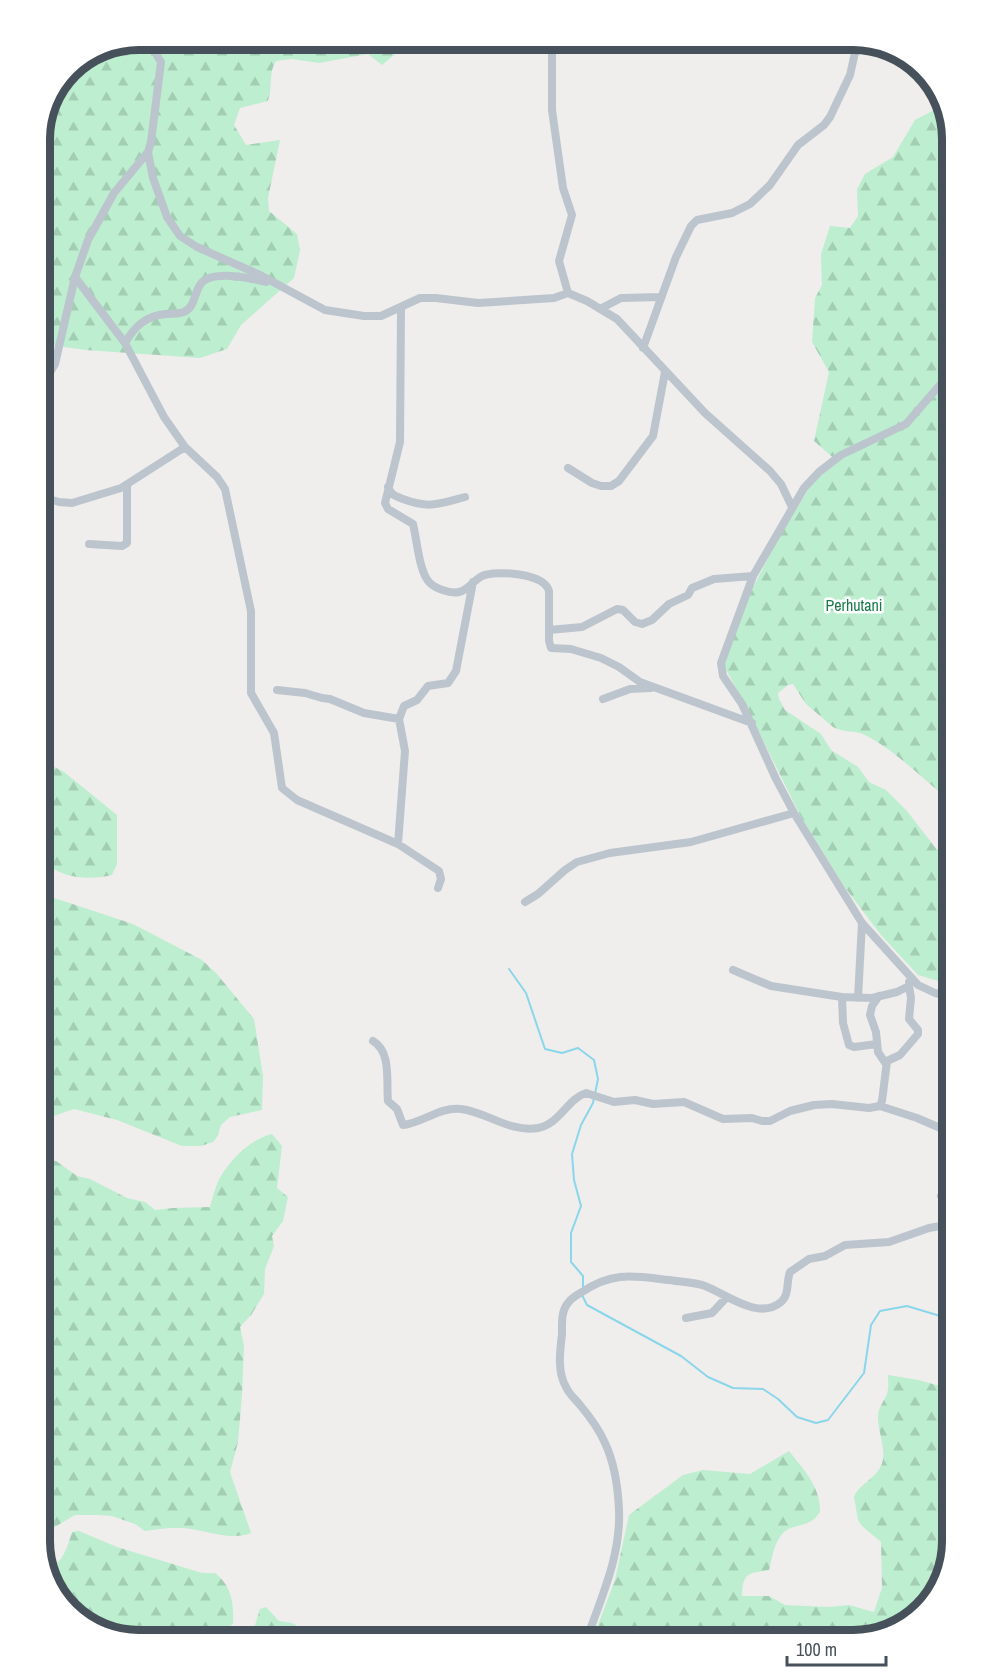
<svg xmlns="http://www.w3.org/2000/svg" width="991" height="1680" font-family="'Archivo Narrow',sans-serif">
<defs>
<pattern id="forest-firs" width="22" height="20" patternUnits="userSpaceOnUse" patternTransform="scale(1.5)"><rect width="22" height="20" fill="#bceecf"/><path d="M5 1l3.5 6h-7zM16 11l3.5 6h-7z" fill="#a3ceb4"/></pattern>
</defs>
<rect width="100%" height="100%" fill="#f0eded"/>
<path fill="url(#forest-firs)" d="M 402,44 L 400,50 L 382,65 L 368,54 L 319,63 L 292,59 L 276,61 C 268,73 273,87 268,101 L 240,108 L 234,125 L 246,145 L 280,140 L 268,198 L 269,211 L 297,234 L 300,250 L 294,278 L 241,325 L 227,349 L 200,358 L 86,350 L 49,345 L 45,292 L 45,224 L 39,189 L 41,140 L 56,105 L 61,85 L 68,68 L 101,46 Z
M 942,106 L 944,106 L 952,139 L 952,802 C 923,780 898,752 865,735 C 856,730 843,733 833,727 L 806,704 L 793,684 L 788,685 L 778,693 L 779,699 L 785,710 L 821,734 L 831,750 L 858,767 L 869,782 L 886,790 L 907,811 L 934,846 L 952,866 L 952,985 L 918,975 L 881,935 L 843,885 L 801,817 L 748,710 L 724,666 L 746,601 L 778,539 L 812,483 L 838,462 L 814,441 L 829,372 L 812,342 L 815,298 L 822,285 L 821,254 L 830,226 L 850,228 L 858,216 L 857,189 L 865,174 L 893,157 L 915,120 Z
M 39,759 L 64,772 L 117,815 L 117,864 L 112,875 C 96,879 78,879 62,873 C 54,870 48,866 39,864 Z
M 39,893 L 133,924 L 202,960 L 216,973 L 254,1019 L 263,1076 L 262,1110 L 230,1117 L 221,1125 L 217,1137 L 213,1142 L 201,1146 L 182,1146 L 117,1120 L 74,1109 L 39,1121 Z
M 272,1134 L 282,1146 L 277,1188 L 288,1197 L 283,1221 L 272,1236 L 274,1246 L 265,1269 L 264,1294 L 251,1315 L 240,1327 L 244,1346 L 242,1395 L 238,1442 L 230,1472 L 251,1533 C 228,1542 203,1528 179,1528 C 168,1527 157,1530 145,1531 L 135,1524 L 112,1516 L 100,1515 L 75,1515 L 53,1528 L 39,1529 L 39,1159 L 56,1161 L 77,1176 L 90,1179 L 127,1198 L 145,1202 L 155,1210 L 173,1208 L 210,1207 C 212,1200 214,1192 217,1184 C 226,1163 250,1139 272,1134 Z
M 888,1375 L 918,1380 L 952,1389 L 952,1542 L 935,1596 L 896,1631 L 852,1641 L 592,1641 L 615,1580 L 629,1515 L 683,1475 L 703,1470 L 750,1474 L 789,1451 C 803,1469 821,1487 820,1512 C 808,1530 794,1522 783,1533 C 774,1542 772,1558 769,1570 C 747,1573 743,1573 742,1596 L 769,1596 L 785,1605 L 829,1607 L 849,1605 L 874,1612 L 882,1588 L 881,1542 L 862,1526 L 858,1520 L 854,1497 C 859,1484 874,1480 881,1466 C 888,1451 877,1431 878,1415 C 879,1407 884,1401 887,1394 C 889,1388 888,1381 888,1375 Z
M 79,1531 L 117,1547 L 202,1573 L 215,1573 C 232,1586 234,1604 233,1624 L 205,1641 L 133,1641 L 84,1624 L 49,1585 L 45,1565 C 62,1570 68,1544 72,1532 Z
M 266,1607 L 279,1621 L 292,1623 L 297,1626 L 308,1640 L 314,1641 L 250,1641 L 260,1609 Z"/>
<g fill="none" stroke-linecap="round" stroke-linejoin="round">
<path stroke="#8ad6ea" stroke-width="2" d="M 509,969 L 526,993 L 545,1049 L 562,1053 L 578,1048 L 594,1060 L 598,1079 L 593,1103 L 581,1125 L 572,1154 L 574,1180 L 581,1206 L 571,1233 L 571,1262 L 583,1276 L 583,1289
M 582,1295 L 587,1305 L 681,1356 L 708,1377 L 733,1388 L 763,1389 L 778,1399 L 797,1417 L 816,1423 L 828,1420 L 864,1373 L 871,1325 L 880,1311 L 907,1306 L 937,1315 L 952,1322"/>
<path stroke="#bcc5cd" stroke-width="8" d="M 552,42 L 552,110 L 563,188 L 572,215 L 559,261 L 568,293
M 148,152 L 153,178 L 167,217 L 180,236 L 197,247 L 260,275 L 325,310 L 364,316 L 381,316 L 420,298 L 436,298 L 478,303 L 554,298 L 568,293 L 587,301 L 617,319 L 705,413 L 770,471 L 781,484 L 792,507
M 75,277 L 125,343 L 164,417 L 185,447
M 401,309 L 400,442 L 385,503 L 388,509 L 413,524 C 417,540 419,571 429,582 C 434,588 450,594 459,592 C 467,591 474,580 482,576 C 497,570 544,573 549,591 L 549,641 L 551,648 L 571,649 L 601,658 L 619,667 L 640,682 L 752,723
M 600,309 L 621,298 L 661,297
M 125,343 C 135,326 146,316 165,314 C 171,314 178,314 184,312 C 195,307 194,294 200,285 C 210,269 251,278 266,282
M 643,348 L 676,257 L 691,226 L 697,220 L 732,213 L 750,204 L 770,185 L 798,145 L 824,125 L 830,117 L 850,75 L 858,39
M 39,391 L 55,364 L 75,277 L 88,240 L 114,193 L 148,152 L 151,142 L 161,62 L 151,46
M 568,468 L 592,483 L 601,486 L 611,486 L 619,481 L 653,436 L 665,372
M 388,487 C 391,495 395,496 403,499 C 430,509 439,504 465,497
M 39,496 L 59,502 L 72,503 L 121,488 L 185,447 L 217,477 L 225,489 L 251,611 L 251,693 L 274,733 L 282,788 L 297,800 L 398,844 L 439,871 L 441,879 L 438,888
M 89,544 L 122,546 L 127,543 L 127,485
M 549,630 L 582,627 L 617,609 L 623,610 L 635,622 L 642,624 L 652,620 L 669,604 L 688,595 L 692,588 L 714,579 L 753,576
M 277,690 L 305,693 L 322,698 L 330,699 L 364,713 L 399,719
M 603,699 L 630,689 L 651,688
M 398,844 L 405,751 L 399,719 L 404,706 L 417,700 L 428,686 L 448,683 L 456,671 L 473,582
M 525,902 L 538,894 L 565,870 L 577,862 L 610,853 L 691,842 L 794,813
M 733,970 L 771,986 L 842,997 L 872,998 L 897,992 L 909,986 L 909,982
M 879,996 L 872,1006 L 870,1015 L 876,1032 L 878,1052 L 886,1064
M 842,997 L 843,1023 L 849,1045 L 854,1047 L 877,1044
M 952,997 L 935,993 L 918,985 L 862,923 L 794,813 L 776,779 L 742,704 L 723,676 L 721,663 L 753,576 L 804,488 L 819,472 L 841,455 L 906,424 L 952,371
M 858,998 L 862,923
M 373,1041 C 392,1052 386,1083 388,1101 L 397,1109 L 403,1125 C 422,1123 441,1106 461,1109 C 487,1112 510,1133 538,1128 C 561,1123 567,1099 586,1093 L 614,1102 L 635,1100 L 653,1104 L 684,1102 L 723,1119 L 752,1118 L 762,1121 L 770,1121 L 790,1111 L 814,1105 L 832,1104 L 869,1108 L 880,1106 L 882,1101 L 887,1061 L 900,1055 L 918,1034 L 918,1030 L 909,1019 L 911,998 L 909,986
M 880,1106 L 917,1118 L 952,1133
M 941,1196 L 946,1202 L 950,1224
M 686,1318 L 712,1313 L 726,1298
M 586,1641 C 601,1598 621,1556 619,1510 C 618,1488 614,1462 605,1443 C 599,1429 590,1417 580,1405 C 575,1399 569,1394 566,1387 C 557,1372 560,1351 562,1334 C 562,1324 561,1311 568,1303 C 571,1298 577,1295 582,1292 C 613,1271 634,1276 669,1280 C 681,1282 694,1282 705,1286 C 726,1294 759,1321 781,1302 C 790,1294 786,1282 790,1272 L 809,1259 L 825,1256 L 845,1245 L 889,1242 L 929,1228 L 952,1224"/>
</g>
<g text-anchor="middle" dominant-baseline="central" stroke-width="5" stroke-linejoin="round" paint-order="stroke">
<g font-size="16" fill="#187a49" stroke="#fff">
<text x="854" y="605">Perhutani</text>
</g>
</g>
<path d="M0 0H991V1680H0ZM139 50H853A89 89 0 0 1 942 139V1541A89 89 0 0 1 853 1630H139A89 89 0 0 1 50 1541V139A89 89 0 0 1 139 50Z" fill="#fff" fill-rule="evenodd"/>
<path fill="none" stroke="#46515b" stroke-width="8" d="M139 50H853A89 89 0 0 1 942 139V1541A89 89 0 0 1 853 1630H139A89 89 0 0 1 50 1541V139A89 89 0 0 1 139 50Z"/>
<path d="M787 1656v9h99v-9" fill="none" stroke="#46515b" stroke-width="3"/>
<text x="796" y="1656" font-size="18" fill="#46515b" stroke="#ffffff" stroke-width="4.5" paint-order="stroke">100 m</text>
</svg>
